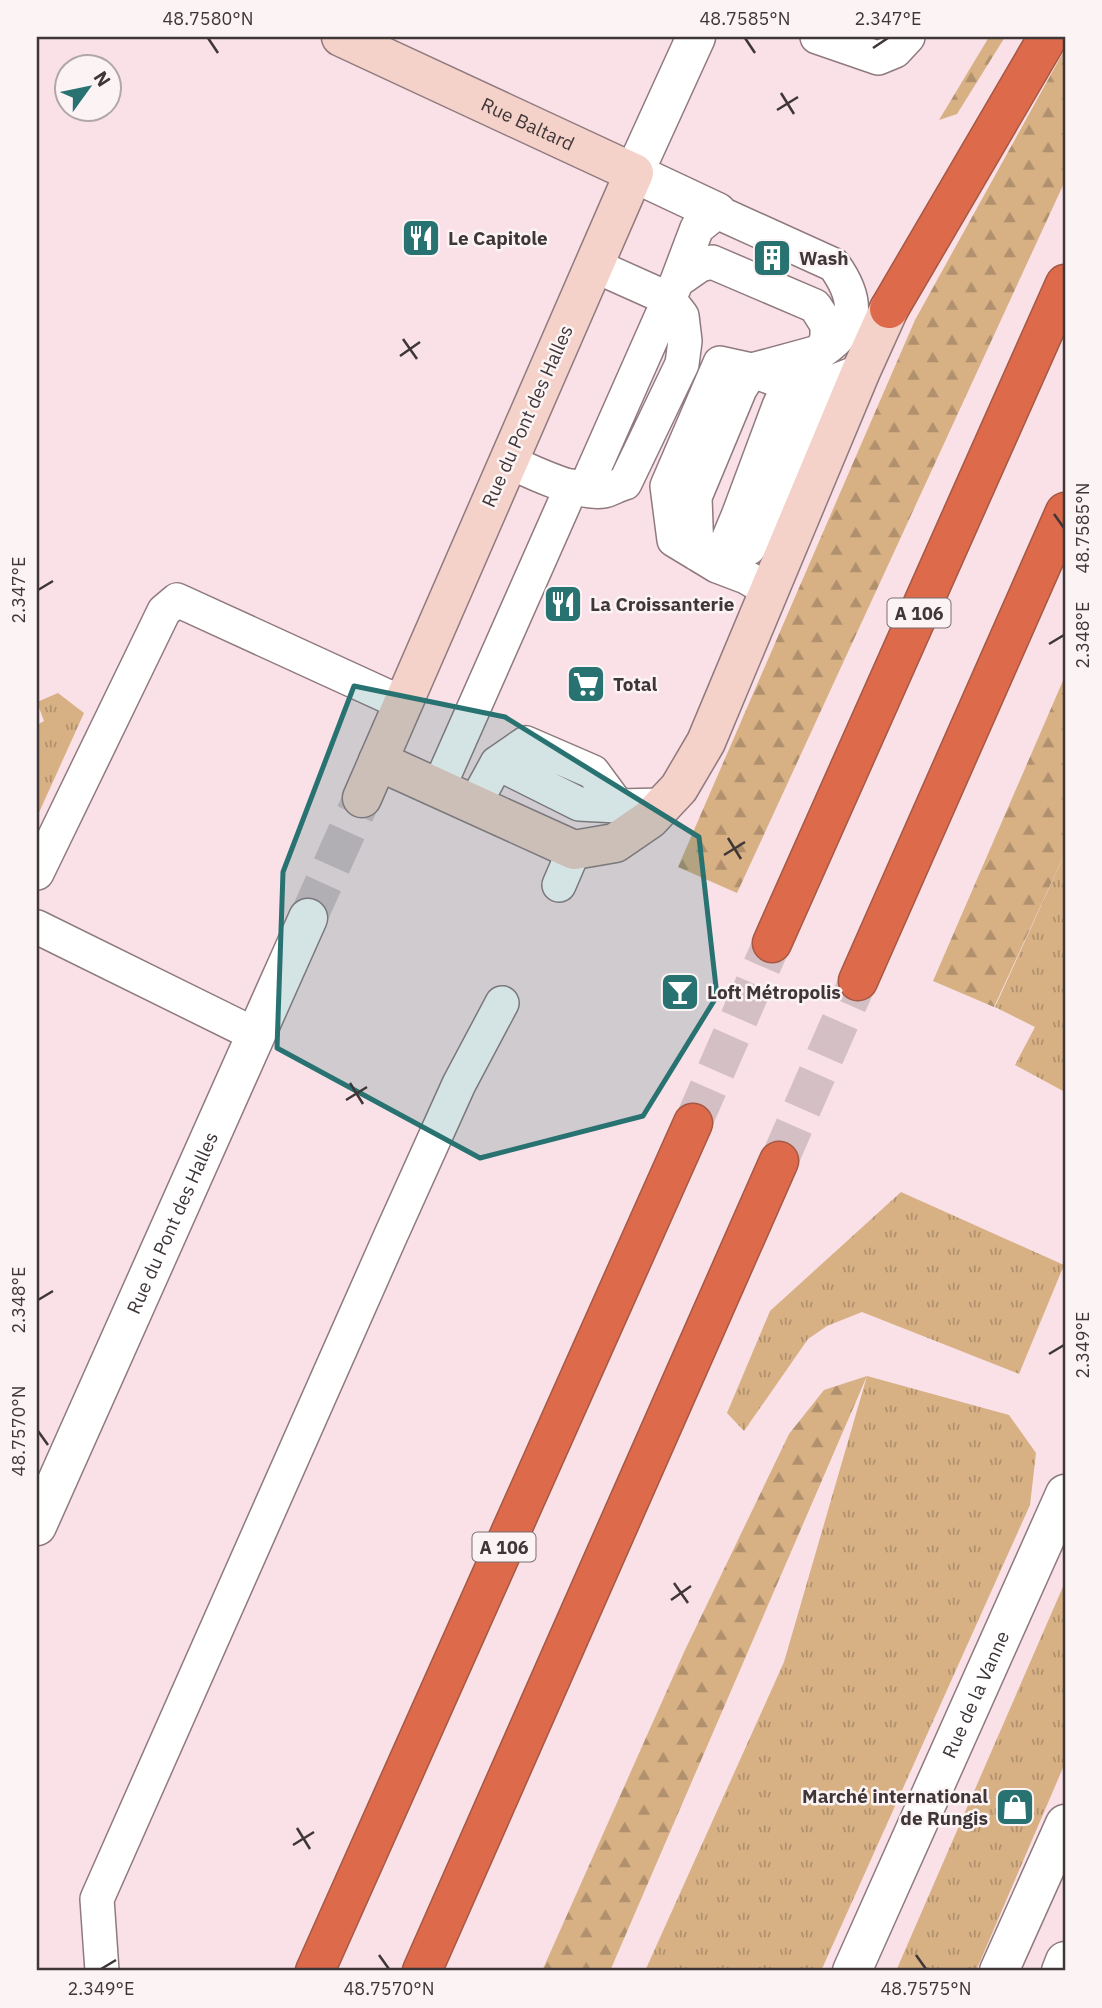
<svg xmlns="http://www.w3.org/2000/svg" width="1102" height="2008" font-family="'IBM Plex Sans',sans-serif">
<defs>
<pattern id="grass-tufts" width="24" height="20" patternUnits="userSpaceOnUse" patternTransform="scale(1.75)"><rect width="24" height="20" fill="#d7b084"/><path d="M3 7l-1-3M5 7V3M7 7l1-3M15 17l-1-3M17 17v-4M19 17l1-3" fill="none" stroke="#b0906d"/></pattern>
<pattern id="forest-firs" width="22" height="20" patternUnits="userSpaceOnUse" patternTransform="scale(1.75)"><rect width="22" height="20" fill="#d7b084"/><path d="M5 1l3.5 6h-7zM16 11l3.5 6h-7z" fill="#b0906d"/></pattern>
</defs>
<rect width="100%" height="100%" fill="#f9e1e7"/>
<path fill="url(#grass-tufts)" d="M 58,693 L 84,713 L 37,817 L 37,725 L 44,721 L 37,702 Z
M 1065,853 L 1065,1092 L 1015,1065 L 1035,1027 L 995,1007 Z
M 901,1192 L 1064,1265 L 1019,1374 L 862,1312 L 827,1326 L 808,1339 L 744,1431 L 727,1413 L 770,1311 Z
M 867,1376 L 1009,1415 L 1036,1453 L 1030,1505 L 821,1971 L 645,1971 L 784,1662 Z
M 1065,1582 L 1065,1763 L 976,1971 L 896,1971 Z"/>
<path fill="url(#forest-firs)" d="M 989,37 L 1005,37 L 957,114 L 939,120 Z
M 1065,49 L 1065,181 L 737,893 L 678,867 L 915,320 Z
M 1065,676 L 1065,853 L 994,1007 L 933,981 Z
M 867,1376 L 610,1971 L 542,1971 L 685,1650 L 789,1434 L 824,1390 Z"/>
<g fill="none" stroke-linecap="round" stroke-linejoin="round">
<path stroke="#d4bfc4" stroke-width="38" stroke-dasharray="38 19" stroke-linecap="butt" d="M 308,918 L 362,798"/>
<path stroke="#d4bfc4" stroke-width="38" stroke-dasharray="38 19" stroke-linecap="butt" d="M 693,1123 L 772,943
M 779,1161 L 858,981"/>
<g stroke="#8f7a7f" stroke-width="36">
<path id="lane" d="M 817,37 L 878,58 L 895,51 L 908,37
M 677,281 L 700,265 L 712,262 L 815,306 L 827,325 L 827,338 L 822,351 L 752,370 L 740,389 L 695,497 L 697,554
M 508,461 C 531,472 579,495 604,491 C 611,489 618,485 625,483 L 682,364 L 685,341 L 682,316 L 669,299 L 593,265
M 585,489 L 677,281 L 697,228 L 717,212 L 834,265 C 859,300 859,326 822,351
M 749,548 L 811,401 L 827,384
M 717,566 L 674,540 L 667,486 L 720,363 L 752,370 L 789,385 L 827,384 L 861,371
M 770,591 L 746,577 L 717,566 L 738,516 L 779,406 L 789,385
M 497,763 L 526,743 L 593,772 L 618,806
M 438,789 L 572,486
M 474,805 L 497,763 L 579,804 L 618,806 L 663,805
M 37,873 L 164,611 L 177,600 L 402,703
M 559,885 L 574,850
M 37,927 L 256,1035
M 102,1971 L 97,1899 L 390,1237 L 459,1084 L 502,1003"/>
</g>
<g stroke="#8f7a7f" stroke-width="41">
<g id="street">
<path d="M 696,37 L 634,173 L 717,212"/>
<path id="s1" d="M 37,1526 L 308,918"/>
<path id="s2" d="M 852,1971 L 1065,1494"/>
<path d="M 999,1971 L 1065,1824"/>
<path d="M 1061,1971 L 1065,1961"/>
</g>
</g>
<g stroke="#8f7a7f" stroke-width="41">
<g id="secondary">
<path id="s3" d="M 341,37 L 634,173 L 362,798"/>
<path d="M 378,761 L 574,850 L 615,843 L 650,819 L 679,788 L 706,742 L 861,371 L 889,309"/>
</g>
</g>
<g stroke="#a65844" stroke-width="41">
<path id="highway" d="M 889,309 L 1048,37
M 772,943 L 1065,284
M 858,981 L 1065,512
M 315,1971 L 693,1123
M 422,1971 L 779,1161"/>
</g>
<use href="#lane" stroke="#fff" stroke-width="33"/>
<use href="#street" stroke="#fff" stroke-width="38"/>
<use href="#secondary" stroke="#f5d2c9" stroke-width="38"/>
<use href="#highway" stroke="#dd6a4b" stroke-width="38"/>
</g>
<path fill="#287271" fill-opacity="0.2" stroke="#287271" stroke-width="5" stroke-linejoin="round" d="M 354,686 L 505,717 L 699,837 L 717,996 L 643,1116 L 480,1158 L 277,1048 L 283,872 Z"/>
<path fill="none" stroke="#3f3638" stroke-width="2.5" d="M 208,38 L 218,53M 745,38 L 755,53M 873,48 L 888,38M 781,93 L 794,114M 777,110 L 798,97M 403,339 L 417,359M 400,356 L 420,342M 1054,514 L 1064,528M 38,590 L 53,581M 1049,644 L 1064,635M 728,838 L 741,859M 724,855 L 745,842M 350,1083 L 363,1104M 346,1100 L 367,1087M 38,1300 L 53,1291M 1049,1354 L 1064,1345M 38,1431 L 48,1445M 674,1583 L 688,1603M 671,1600 L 691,1586M 297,1828 L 310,1849M 293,1845 L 314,1832M 379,1955 L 389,1969M 916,1955 L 926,1969M 101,1969 L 116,1960"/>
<defs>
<g id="restaurant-square" transform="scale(2.0125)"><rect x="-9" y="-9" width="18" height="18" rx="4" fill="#287271" stroke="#fcf3f5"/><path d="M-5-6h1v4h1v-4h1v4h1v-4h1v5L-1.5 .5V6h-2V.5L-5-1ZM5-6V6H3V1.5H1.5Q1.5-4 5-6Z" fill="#fff"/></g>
<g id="building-square" transform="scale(2.0125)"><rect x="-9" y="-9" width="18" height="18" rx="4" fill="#287271" stroke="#fcf3f5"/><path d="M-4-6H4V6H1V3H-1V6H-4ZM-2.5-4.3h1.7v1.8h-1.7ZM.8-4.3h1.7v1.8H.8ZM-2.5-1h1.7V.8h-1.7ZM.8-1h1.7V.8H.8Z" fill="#fff"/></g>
<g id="supermarket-square" transform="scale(2.0125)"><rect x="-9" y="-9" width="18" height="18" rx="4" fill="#287271" stroke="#fcf3f5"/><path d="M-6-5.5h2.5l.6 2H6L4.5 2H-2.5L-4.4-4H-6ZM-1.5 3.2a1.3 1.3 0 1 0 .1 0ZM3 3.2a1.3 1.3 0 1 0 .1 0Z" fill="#fff"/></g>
<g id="bar-square" transform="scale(2.0125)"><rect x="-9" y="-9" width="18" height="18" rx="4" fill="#287271" stroke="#fcf3f5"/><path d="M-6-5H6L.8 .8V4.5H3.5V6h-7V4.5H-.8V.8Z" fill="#fff"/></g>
<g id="shop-square" transform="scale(2.0125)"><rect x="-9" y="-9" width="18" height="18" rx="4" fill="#287271" stroke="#fcf3f5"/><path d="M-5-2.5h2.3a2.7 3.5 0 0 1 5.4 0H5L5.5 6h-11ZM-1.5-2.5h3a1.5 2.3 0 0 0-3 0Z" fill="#fff"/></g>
</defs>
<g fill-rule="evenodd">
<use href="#restaurant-square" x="421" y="238"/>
<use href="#building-square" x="772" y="258"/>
<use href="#restaurant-square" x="563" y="604"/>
<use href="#supermarket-square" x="586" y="684"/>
<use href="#bar-square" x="680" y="992"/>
<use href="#shop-square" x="1015" y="1807"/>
</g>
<g text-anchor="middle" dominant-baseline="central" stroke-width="5" stroke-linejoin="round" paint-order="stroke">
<g fill="#fcf3f5" stroke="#786f71" stroke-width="2">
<rect x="887.5" y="598.5" width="63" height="29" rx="5"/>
<rect x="472.5" y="1532.5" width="63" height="29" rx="5"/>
</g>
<g font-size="18" font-weight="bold" fill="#3f3638">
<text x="919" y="613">A 106</text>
<text x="504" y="1547">A 106</text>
</g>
<g font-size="19" fill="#3f3638" stroke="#fcf3f5">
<text stroke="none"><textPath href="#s3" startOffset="206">Rue Baltard</textPath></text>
<text transform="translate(527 416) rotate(-66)">Rue du Pont des Halles</text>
<text stroke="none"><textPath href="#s1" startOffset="332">Rue du Pont des Halles</textPath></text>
<text stroke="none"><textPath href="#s2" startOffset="303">Rue de la Vanne</textPath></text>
</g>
<g font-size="19" font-weight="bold" fill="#3f3638" stroke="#fcf3f5" text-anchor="start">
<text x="448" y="238">Le Capitole</text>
<text x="799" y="258">Wash</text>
<text x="590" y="604">La Croissanterie</text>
<text x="613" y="684">Total</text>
<text x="707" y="992">Loft Métropolis</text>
<text x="988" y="1796" text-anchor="end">Marché international<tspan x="988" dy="22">de Rungis</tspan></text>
</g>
</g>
<rect width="1102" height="2008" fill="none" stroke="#fcf3f5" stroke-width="77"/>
<g transform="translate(88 88) rotate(57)"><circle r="33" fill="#fcf3f5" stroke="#b0a7a9" stroke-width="2"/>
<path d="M0-5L12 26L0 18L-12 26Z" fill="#287271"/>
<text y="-10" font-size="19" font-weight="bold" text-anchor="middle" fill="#3f3638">N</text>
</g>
<rect x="38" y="38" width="1026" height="1931" fill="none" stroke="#3f3638" stroke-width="2.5"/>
<g font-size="18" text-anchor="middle" fill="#3f3638">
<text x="208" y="25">48.7580°N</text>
<text x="745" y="25">48.7585°N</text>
<text x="888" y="25">2.347°E</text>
<text transform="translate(1083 528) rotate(-90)" y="6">48.7585°N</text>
<text transform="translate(19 590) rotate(-90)" y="6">2.347°E</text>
<text transform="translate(1083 635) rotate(-90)" y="6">2.348°E</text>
<text transform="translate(19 1300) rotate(-90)" y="6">2.348°E</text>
<text transform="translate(1083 1345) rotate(-90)" y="6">2.349°E</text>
<text transform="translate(19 1431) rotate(-90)" y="6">48.7570°N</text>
<text x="101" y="1995">2.349°E</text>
<text x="389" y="1995">48.7570°N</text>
<text x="926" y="1995">48.7575°N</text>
</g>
</svg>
